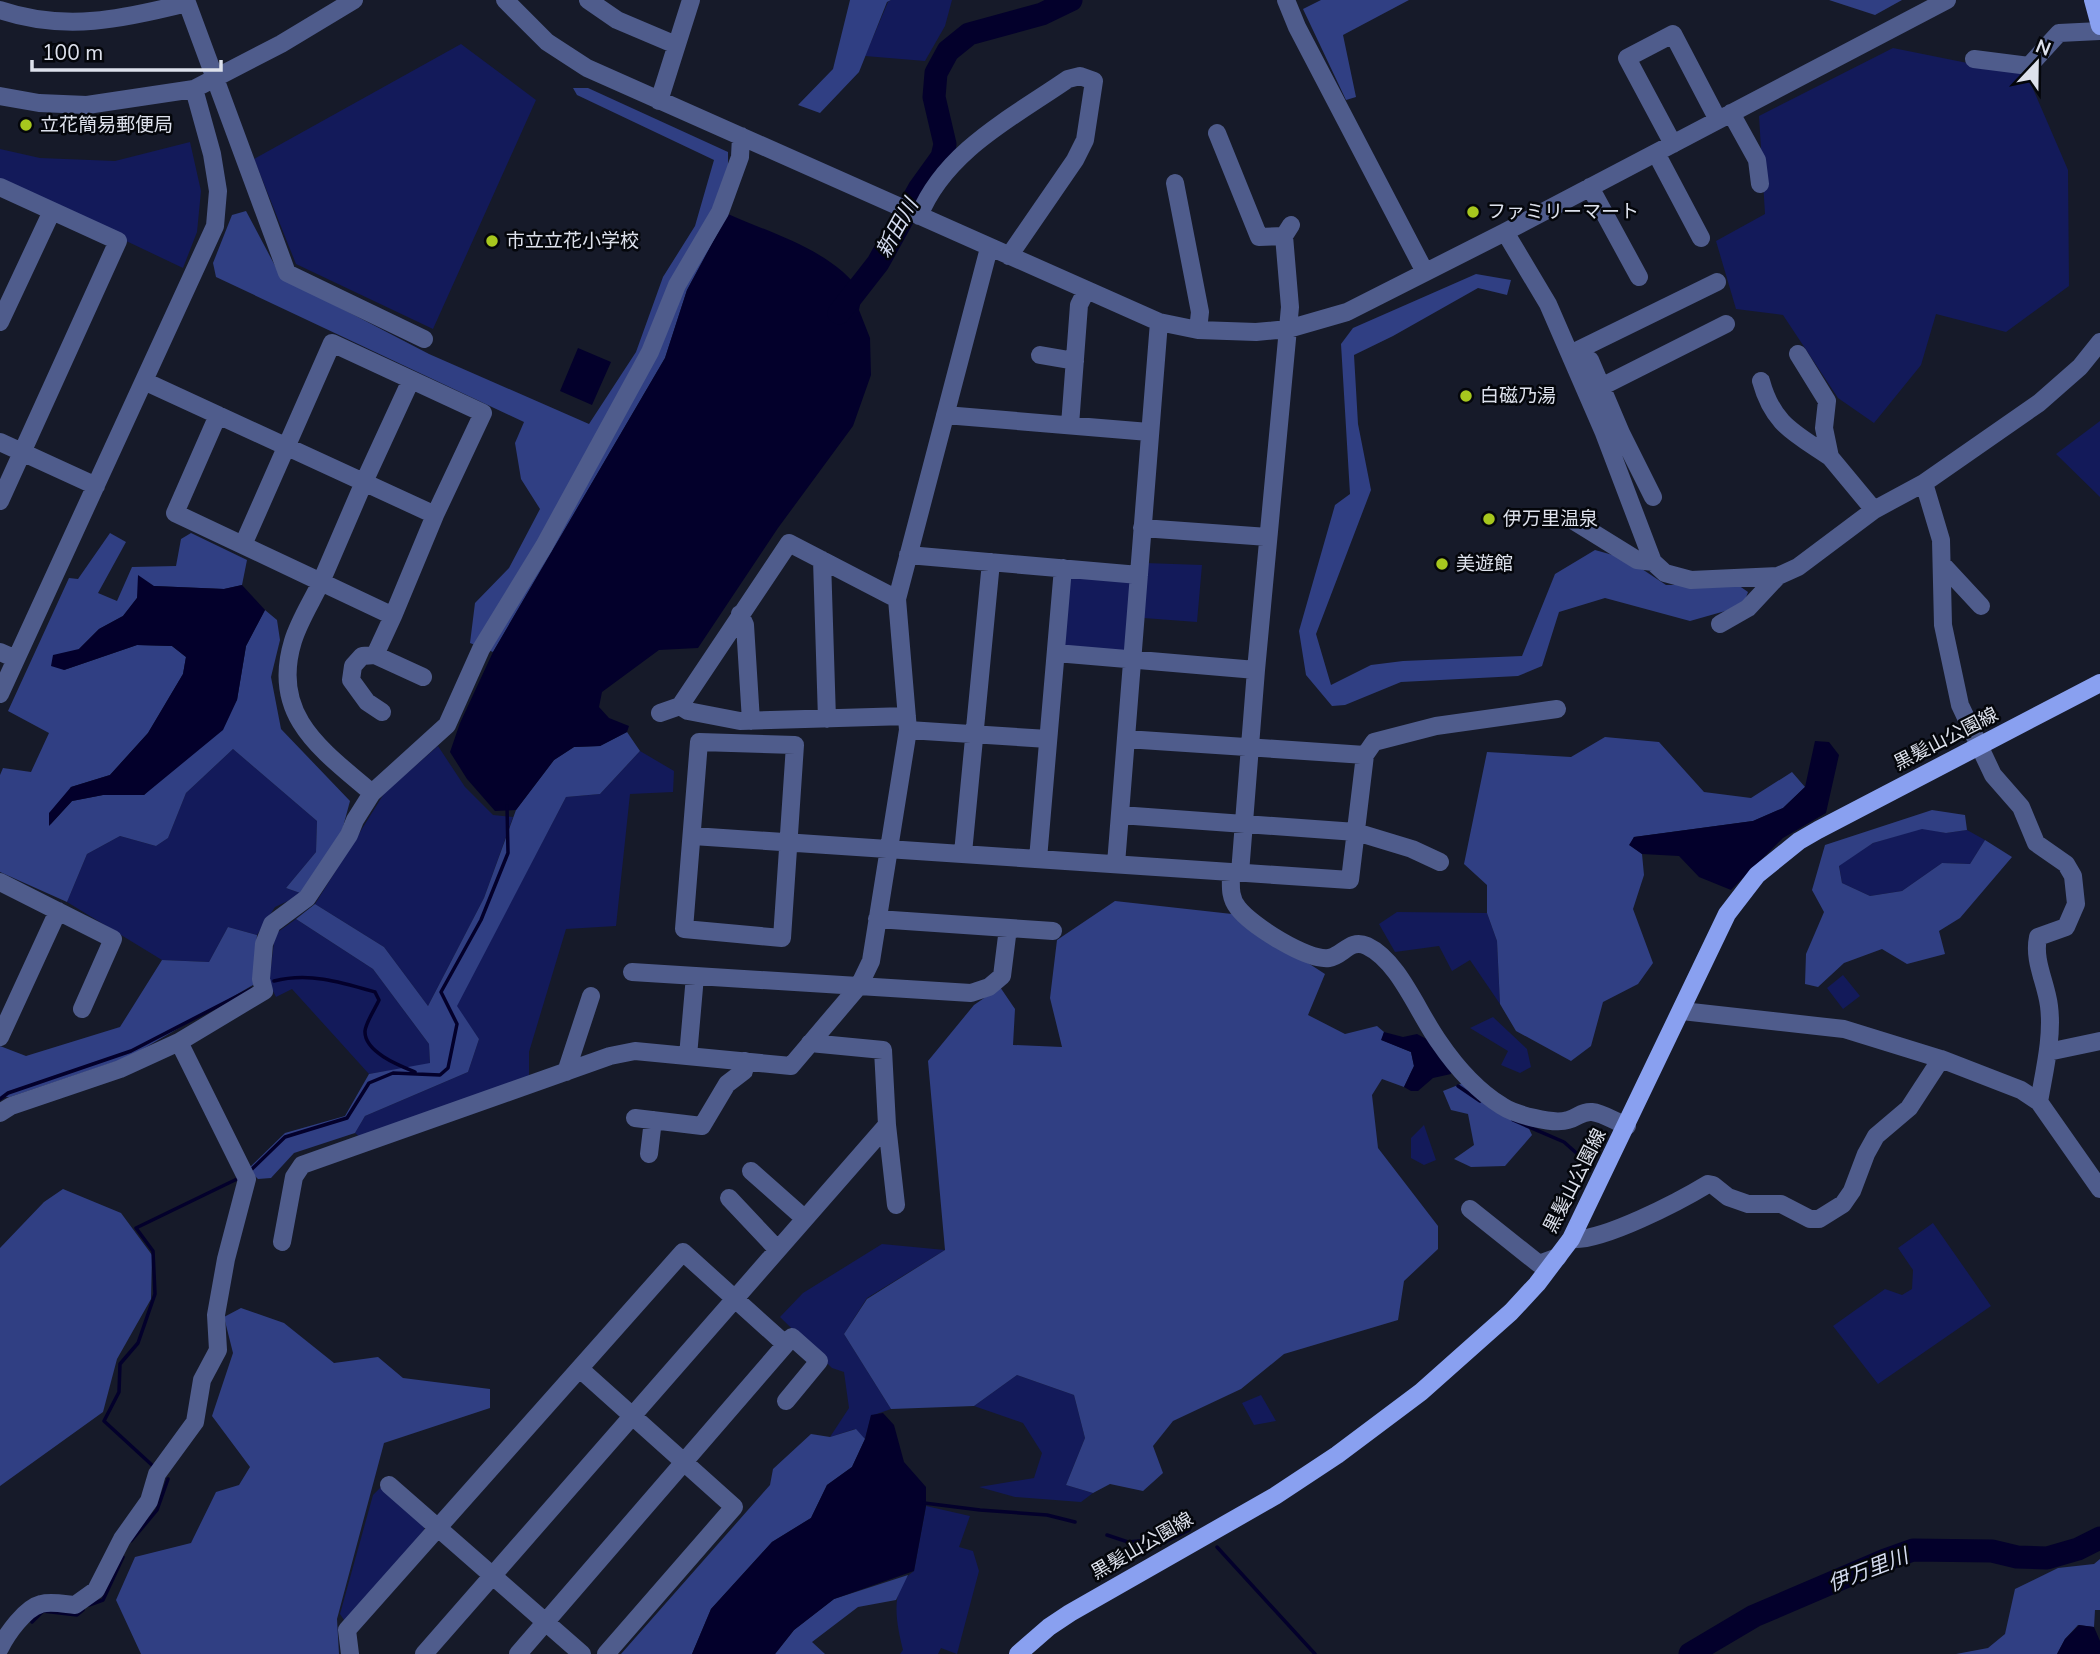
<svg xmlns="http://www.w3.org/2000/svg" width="2100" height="1654" font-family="'Nunito Sans','Noto Sans JP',sans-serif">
<rect width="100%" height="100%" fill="#161a29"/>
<path fill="#131a5a" d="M 891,0 L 952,0 L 945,26 L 925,61 L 865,56 L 888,2 Z
M 461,44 L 536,100 L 433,329 L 296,264 L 254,159 Z
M 1893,48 L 2027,75 L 2068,170 L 2069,286 L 2006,332 L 1936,314 L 1921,365 L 1874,423 L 1838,398 L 1783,315 L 1736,309 L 1716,241 L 1765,214 L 1759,116 Z
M 190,142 L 201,191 L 197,232 L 183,268 L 0,181 L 0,149 L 40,158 L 115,161 Z
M 2100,421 L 2100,497 L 2056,454 Z
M 1145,563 L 1202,565 L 1197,622 L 1130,617 L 1126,654 L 1062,649 L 1067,572 L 1143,578 Z
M 438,746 L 465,787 L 493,815 L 513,817 L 484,898 L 428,1006 L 384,947 L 315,904 L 385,792 Z
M 233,749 L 317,821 L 316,852 L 286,888 L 303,894 L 275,907 L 257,935 L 228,927 L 209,962 L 162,960 L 67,902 L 87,854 L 120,836 L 156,846 L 168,838 L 186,793 Z
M 640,751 L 674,771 L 673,792 L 630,794 L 616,926 L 566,929 L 529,1052 L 529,1079 L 361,1138 L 355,1133 L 365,1116 L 468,1072 L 479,1039 L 456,1006 L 566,797 L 600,794 Z
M 1922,828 L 1946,833 L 1967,830 L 1985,840 L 1970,864 L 1942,863 L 1902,891 L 1870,896 L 1842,883 L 1839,865 L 1873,843 Z
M 1397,912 L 1487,913 L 1497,941 L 1500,1004 L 1470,960 L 1452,971 L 1439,946 L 1395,952 L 1379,924 Z
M 296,919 L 373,969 L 429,1044 L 430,1064 L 369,1074 L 292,989 L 276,997 L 269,983 L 275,934 Z
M 1843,975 L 1860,996 L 1843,1009 L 1827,988 Z
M 1493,1017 L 1527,1049 L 1531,1067 L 1520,1073 L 1501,1065 L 1508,1051 L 1470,1028 Z
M 1424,1125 L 1436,1160 L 1424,1165 L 1411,1158 L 1411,1138 Z
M 1933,1223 L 1991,1306 L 1878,1384 L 1833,1326 L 1885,1289 L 1902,1295 L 1912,1289 L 1913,1270 L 1898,1248 Z
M 882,1244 L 945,1250 L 867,1298 L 844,1334 L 891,1409 L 871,1416 L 865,1439 L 855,1429 L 830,1437 L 849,1408 L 844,1372 L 832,1368 L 780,1317 L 803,1293 Z
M 1017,1375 L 1074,1395 L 1085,1438 L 1066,1485 L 1093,1493 L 1081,1502 L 1015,1497 L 979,1487 L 1034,1478 L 1042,1453 L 1023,1423 L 974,1406 Z
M 1261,1395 L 1276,1421 L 1254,1425 L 1242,1403 Z
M 382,1486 L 424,1524 L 424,1530 L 346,1623 L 340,1614 L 373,1495 Z
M 926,1506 L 970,1516 L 959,1547 L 973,1551 L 979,1571 L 957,1654 L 941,1648 L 938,1654 L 900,1654 L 903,1650 C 897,1625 888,1588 914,1571 Z"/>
<path fill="#303f83" d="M 850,0 L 891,0 L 887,2 L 859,72 L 820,113 L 798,105 L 833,69 Z
M 1321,0 L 1409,0 L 1343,35 L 1356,97 L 1346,100 L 1303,9 Z
M 1829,0 L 1902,0 L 1875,15 Z
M 573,88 L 588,88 L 728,152 L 728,214 L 687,290 L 665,358 L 493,652 L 470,643 L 475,603 L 509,568 L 540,509 L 521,479 L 515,443 L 524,422 L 216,277 L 213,263 L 232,215 L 246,211 L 281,277 L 429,354 L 589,424 L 636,352 L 663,277 L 695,226 L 714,160 L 577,95 Z
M 1476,274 L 1511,280 L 1507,295 L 1478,288 L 1393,336 L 1354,355 L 1358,424 L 1371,490 L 1316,634 L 1331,685 L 1371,665 L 1403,661 L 1522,656 L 1555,574 L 1595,550 L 1627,559 L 1666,585 L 1738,585 L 1748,592 L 1743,606 L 1690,621 L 1605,598 L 1559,612 L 1542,666 L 1518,676 L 1401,682 L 1345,705 L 1332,706 L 1306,675 L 1299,631 L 1335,505 L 1350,494 L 1341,344 L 1353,328 Z
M 110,533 L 126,542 L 98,593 L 117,601 L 132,567 L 176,566 L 181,539 L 191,533 L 247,560 L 242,585 L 224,589 L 154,586 L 137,598 L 123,616 L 99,629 L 79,649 L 64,670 L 137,645 L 172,646 L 186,657 L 183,674 L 148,733 L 110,775 L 71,787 L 50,825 L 72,801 L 103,795 L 144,795 L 237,700 L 246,646 L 265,610 L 277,620 L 280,640 L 271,677 L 281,729 L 350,801 L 339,842 L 303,894 L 286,888 L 316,852 L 317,821 L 233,749 L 186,793 L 168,838 L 156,846 L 120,836 L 87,854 L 67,902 L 0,872 L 0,775 L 3,768 L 31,772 L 49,733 L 8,711 L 69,578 L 78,579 Z
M 627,732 L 640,751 L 600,794 L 566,797 L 457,1006 L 479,1039 L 468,1072 L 365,1116 L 355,1133 L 294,1153 L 271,1178 L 258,1179 L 248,1169 L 285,1133 L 345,1116 L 369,1074 L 430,1063 L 429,1044 L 373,969 L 296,919 L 315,904 L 384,947 L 428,1006 L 484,898 L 516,810 L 554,760 L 574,747 L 600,746 Z
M 1605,737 L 1659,742 L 1704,792 L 1751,798 L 1792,772 L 1805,787 L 1783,808 L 1753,821 L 1634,837 L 1630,845 L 1642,854 L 1644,875 L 1633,909 L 1653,963 L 1638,984 L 1603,1002 L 1591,1046 L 1571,1061 L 1516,1031 L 1500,1004 L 1497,941 L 1487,913 L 1487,885 L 1464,864 L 1487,752 L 1571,757 Z
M 1932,810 L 1965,815 L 1967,830 L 1946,833 L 1922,829 L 1873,843 L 1839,866 L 1842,883 L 1870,896 L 1902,891 L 1942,863 L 1970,864 L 1985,840 L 2012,857 L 1960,918 L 1939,931 L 1945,954 L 1907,964 L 1882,949 L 1844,963 L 1818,987 L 1805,984 L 1806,954 L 1824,912 L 1812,890 L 1825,845 Z
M 1115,901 L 1232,914 L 1325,974 L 1308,1015 L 1345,1034 L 1377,1026 L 1384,1032 L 1382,1040 L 1411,1052 L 1414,1066 L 1404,1087 L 1382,1079 L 1372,1095 L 1378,1148 L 1438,1226 L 1438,1249 L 1404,1281 L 1398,1320 L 1284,1354 L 1241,1389 L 1173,1421 L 1153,1446 L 1163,1473 L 1143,1491 L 1110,1484 L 1093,1493 L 1066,1485 L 1085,1438 L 1074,1395 L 1017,1375 L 974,1406 L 891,1409 L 844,1334 L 867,1299 L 945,1250 L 928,1061 L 974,1005 L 1000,987 L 1015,1009 L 1013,1045 L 1062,1047 L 1050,998 L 1057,940 Z
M 228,927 L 257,935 L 253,985 L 129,1057 L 10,1097 L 0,1097 L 0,1046 L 26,1056 L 120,1027 L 162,960 L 209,962 Z
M 1463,1083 L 1525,1120 L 1532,1135 L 1505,1166 L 1471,1167 L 1454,1159 L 1474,1145 L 1468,1114 L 1451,1110 L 1443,1091 Z
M 63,1189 L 121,1213 L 152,1255 L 151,1299 L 117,1359 L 103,1412 L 0,1486 L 0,1248 L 44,1202 Z
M 241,1308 L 284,1323 L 334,1363 L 378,1357 L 403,1378 L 490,1389 L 490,1408 L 384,1443 L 337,1619 L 339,1654 L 141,1654 L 116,1600 L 135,1557 L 191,1543 L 216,1492 L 239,1485 L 250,1467 L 212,1416 L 233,1353 L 224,1317 Z
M 856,1429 L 865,1439 L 852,1467 L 827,1485 L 811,1518 L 772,1542 L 711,1609 L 692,1654 L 621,1654 L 770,1485 L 773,1469 L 811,1434 L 830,1437 Z
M 2100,1559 L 2100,1610 L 2095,1610 L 2094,1627 L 2078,1625 L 2065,1639 L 2057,1654 L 1956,1654 L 1988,1648 L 2005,1634 L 2015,1589 L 2058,1568 L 2094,1564 Z
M 908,1575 L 896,1600 L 858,1607 L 812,1642 L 825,1654 L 775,1654 L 794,1630 L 834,1599 Z"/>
<path fill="#03002b" d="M 728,214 C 773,234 836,252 862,294 L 859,310 L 870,338 L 871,375 L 853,426 L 778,528 L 698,648 L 659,650 L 602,692 L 599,707 L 609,718 L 629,726 L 627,732 L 600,746 L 574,747 L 554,760 L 516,810 L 495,811 L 467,779 L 450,752 L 460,723 L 493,652 L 665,358 L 687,290 Z
M 578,348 L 611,362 L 592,405 L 560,391 Z
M 138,575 L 154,586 L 224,589 L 242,585 L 265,610 L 246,646 L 237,700 L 223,730 L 144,795 L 103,795 L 72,801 L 49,826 L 49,813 L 71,787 L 110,775 L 148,733 L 183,674 L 186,657 L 172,646 L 137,645 L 64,670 L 51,666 L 53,655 L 79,649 L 99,629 L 123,616 L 137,598 Z
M 1815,741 L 1829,742 L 1839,755 L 1826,813 L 1783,838 L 1731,890 L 1699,877 L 1679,856 L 1642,854 L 1629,845 L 1634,837 L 1753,821 L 1783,808 L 1805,787 Z
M 1384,1032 L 1403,1037 L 1417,1034 L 1434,1043 L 1452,1067 L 1451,1074 L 1433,1078 L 1418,1091 L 1411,1091 L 1404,1087 L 1414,1066 L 1411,1052 L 1381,1040 Z
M 883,1413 L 894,1425 L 904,1462 L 926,1487 L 926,1506 L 914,1571 L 834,1599 L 794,1630 L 775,1654 L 692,1654 L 711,1609 L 772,1542 L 811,1518 L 827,1485 L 852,1467 L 865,1439 L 871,1415 Z
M 2079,1625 L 2094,1627 L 2100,1641 L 2100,1654 L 2057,1654 L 2065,1639 Z"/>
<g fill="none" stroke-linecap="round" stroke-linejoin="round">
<path stroke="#03002b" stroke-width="3.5" d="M 274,981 C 309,972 341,982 375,992 L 379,1000 C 375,1009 366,1022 365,1031 C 364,1052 400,1066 415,1072
M 1458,1086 L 1480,1101
M 0,1099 L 8,1093 L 131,1051 L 251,989
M 1513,1120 L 1564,1142 L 1591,1166
M 251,1170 L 285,1137 L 347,1118 L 369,1083 L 393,1073 L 440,1075 L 448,1068 L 457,1024 L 441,992 L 481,920 L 508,853 L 507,806
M 153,1466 L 104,1421 L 119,1392 L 120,1364 L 138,1343 L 155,1294 L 153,1251 L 136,1228 L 237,1179
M 924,1503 L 980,1510 L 1047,1515 L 1075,1522
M 1107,1535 L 1128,1542 L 1150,1540 L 1163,1543 L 1189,1530
M 131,1541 L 157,1510 L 168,1479
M 1217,1547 L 1315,1654
M 89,1605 L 103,1600 L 123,1557
M 32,1622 L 43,1611 L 77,1615 L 83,1610"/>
<path stroke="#03002b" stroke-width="23" d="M 839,313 L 878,263 L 919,189 L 942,157 L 945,144 L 934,97 L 936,73 L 948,51 L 969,34 L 1042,14 L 1071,0
M 1690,1654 L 1754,1616 L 1885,1560 L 1913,1550 L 1992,1551 L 2017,1557 L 2047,1558 L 2078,1549 L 2100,1538"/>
<path stroke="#4f5c8c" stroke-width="18" d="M 186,0 L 287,273 L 424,339
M 505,0 L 547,42 L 587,68 L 1159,322 L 1198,330 L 1256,332 L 1288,329 L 1347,312 L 1505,232 L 1947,0
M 588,0 L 617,20 L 676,45
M 1286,0 L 1297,27 L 1425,272
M 0,10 C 65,32 123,19 187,3
M 1974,59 L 2029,66 L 2059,33 L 2100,31
M 0,96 L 39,103 L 87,105 L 194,89 L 281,44 L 354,0
M 659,101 L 691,0
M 1731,113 L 1757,160 L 1760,184
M 1217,133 L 1259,237 L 1284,236
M 1673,144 L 1627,58 L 1673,34 L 1718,120
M 1656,153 L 1701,238
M 1175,183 L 1200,312 L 1198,330
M 0,187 L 118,241 L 0,501
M 1590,187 L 1639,277
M 919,216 C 945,151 1013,117 1068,79 L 1080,76 L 1094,81 L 1085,140 L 1075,160 L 1009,256
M 1505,232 L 1548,304 L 1604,433 L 1653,562 L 1665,573 L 1691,580 L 1778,576 L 1798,567 L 1874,510 L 1924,483 L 2039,403 L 2080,367 L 2100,342
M 0,322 L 52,211
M 1570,354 L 1717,282
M 1798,354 L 1827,401 L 1824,428 L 1830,457 L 1874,510
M 1040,355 L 1075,361
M 1575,366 L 1590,360 L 1621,433 L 1653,497
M 144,381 L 435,515
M 1761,381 C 1773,425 1795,433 1830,457
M 1601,387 L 1726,324
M 218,415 L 175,513 L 321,582 C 312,601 299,621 293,641 C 270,716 322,750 372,793
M 945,415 L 1149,432
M 1070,425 L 1079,305 L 1086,291
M 0,442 L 96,486
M 1924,483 L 1941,540 L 1943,625 L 1960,705 L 1993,775 L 2021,807 L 2036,843 L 2066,864 L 2073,876 L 2076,904 L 2066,927 L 2038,937 C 2033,961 2046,982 2049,1006 C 2053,1037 2044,1072 2039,1102
M 1574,521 L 1637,560 L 1653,562
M 1142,528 L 1268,537
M 243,545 L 332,343 L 483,413 L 435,515 L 393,616
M 908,555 L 1139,575
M 822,560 L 827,719
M 1942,564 L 1981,606
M 740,614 L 745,625 L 751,721
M 1720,624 L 1748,608 L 1778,576
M 0,652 L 16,659
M 1056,653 L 1256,670
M 375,655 L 393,616 L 321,582 L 364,482 L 411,380
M 0,694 L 215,226 L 218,191 L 212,154 L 194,89
M 680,706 L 688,711 L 740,721 L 907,716
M 382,712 L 367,702 L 351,680 L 353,666 L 362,656 L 375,655 L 423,677
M 660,713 L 680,706 L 789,543 L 897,599
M 908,730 L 1048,739
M 699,742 L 795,745 L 782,938 L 684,929 Z
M 1365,755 L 1374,742 L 1436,726 L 1557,709
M 1120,815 L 1356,832 L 1412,849 L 1440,862
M 693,836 L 1350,880 L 1365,755 L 1126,739
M 963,853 L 991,562
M 1038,859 L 1063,568
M 1116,864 L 1159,322
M 1231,872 C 1231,885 1229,897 1238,908 C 1251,925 1307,961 1329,958 C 1343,956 1350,938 1367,946 C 1399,961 1418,1013 1439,1042 C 1456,1067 1476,1090 1502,1106 C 1514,1114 1553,1125 1568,1120 C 1578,1118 1581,1111 1592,1112 C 1603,1113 1616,1122 1627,1126
M 1240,873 L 1256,670 L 1290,307 L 1284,236 L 1291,225
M 0,882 L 113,939 L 82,1009
M 877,919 L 1053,931
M 632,972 L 971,993 L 989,987 L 1002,976 L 1008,928
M 1682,1011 L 1844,1029 L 1941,1059 L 2021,1090 L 2039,1102 L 2100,1189
M 0,1037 L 58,911
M 810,1043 L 883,1050 L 887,1125 L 896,1205
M 2048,1052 L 2100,1041
M 688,1056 L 695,976
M 566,1072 L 591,996
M 0,1113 L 11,1106 L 120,1069 L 179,1042 L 264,991 L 261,979 L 264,944 L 272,924 L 307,898 L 349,835 L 355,820 L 372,793 L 447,725 L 481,649 L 544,546 L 650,352 L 677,285 L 720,212 L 740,157 L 741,136
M 635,1118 L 702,1126 L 727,1084 L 744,1071 L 745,1061
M 649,1154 L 653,1120
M 751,1171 L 804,1218
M 729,1198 L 777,1249
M 1470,1209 L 1539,1264 L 1558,1257
M 1571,1239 C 1602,1242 1680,1201 1708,1184 L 1713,1185 L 1728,1197 L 1748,1204 L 1781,1204 L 1810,1219 L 1819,1219 L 1843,1204 L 1852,1191 L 1866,1154 L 1876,1136 L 1909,1108 L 1941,1059
M 282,1242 L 294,1177 L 302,1165 L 610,1056 L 635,1051 L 791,1066 L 859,986 L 871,961 L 908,730 L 897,599 L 989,248
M 580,1369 L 734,1507 L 606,1654
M 389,1485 L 582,1654
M 0,1648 C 7,1634 25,1608 41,1604 C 51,1601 64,1604 75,1605 L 96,1590 L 122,1539 L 149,1501 L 157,1474 L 195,1422 L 202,1380 L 218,1350 L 216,1315 L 226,1259 L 247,1179 L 179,1042
M 350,1654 L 347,1630 L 683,1252 L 785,1344
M 424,1654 L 887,1125
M 518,1654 L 792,1337 L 819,1361 L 786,1401"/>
<path stroke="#89a0f0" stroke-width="18" d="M 2093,0 L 2100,26
M 1018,1654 L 1049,1627 L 1070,1613 L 1275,1496 L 1337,1455 L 1421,1392 L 1511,1312 L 1537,1284 L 1571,1239 L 1727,914 L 1757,875 L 1799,841 L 1818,830 L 2100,683"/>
</g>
<g fill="#a7c71e" stroke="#04060b" stroke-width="2.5">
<circle cx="26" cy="125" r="7"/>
<circle cx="1473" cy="212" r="7"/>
<circle cx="492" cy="241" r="7"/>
<circle cx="1466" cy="396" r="7"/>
<circle cx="1489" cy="519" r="7"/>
<circle cx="1442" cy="564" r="7"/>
</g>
<g text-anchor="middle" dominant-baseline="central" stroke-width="5" stroke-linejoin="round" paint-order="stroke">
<g font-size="19" fill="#dde1ec" stroke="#04060b" text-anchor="start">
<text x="40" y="125">立花簡易郵便局</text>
<text x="1487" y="212">ファミリーマート</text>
<text x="506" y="241">市立立花小学校</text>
<text x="1480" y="396">白磁乃湯</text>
<text x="1503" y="519">伊万里温泉</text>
<text x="1456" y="564">美遊館</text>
</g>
<g font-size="19" fill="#dde1ec" stroke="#04060b">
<text transform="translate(1946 739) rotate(-27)">黒髪山公園線</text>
<text transform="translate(1575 1181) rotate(-63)">黒髪山公園線</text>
<text transform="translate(1142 1546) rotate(-30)">黒髪山公園線</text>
</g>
<g font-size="21" font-style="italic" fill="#d4dbef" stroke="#04060b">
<text transform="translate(897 228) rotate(-61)">新田川</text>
<text transform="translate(1868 1570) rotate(-21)">伊万里川</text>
</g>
</g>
<g transform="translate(2037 63) rotate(22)" stroke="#04060b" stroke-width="5" paint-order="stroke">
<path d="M0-5L12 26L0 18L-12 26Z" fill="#dde1ec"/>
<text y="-10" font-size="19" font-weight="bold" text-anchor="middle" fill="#dde1ec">N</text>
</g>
<path d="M32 60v10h189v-10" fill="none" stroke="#dde1ec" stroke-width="3.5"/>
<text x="42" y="60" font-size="21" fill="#dde1ec" stroke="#04060b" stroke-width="5" paint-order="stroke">100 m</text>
</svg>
